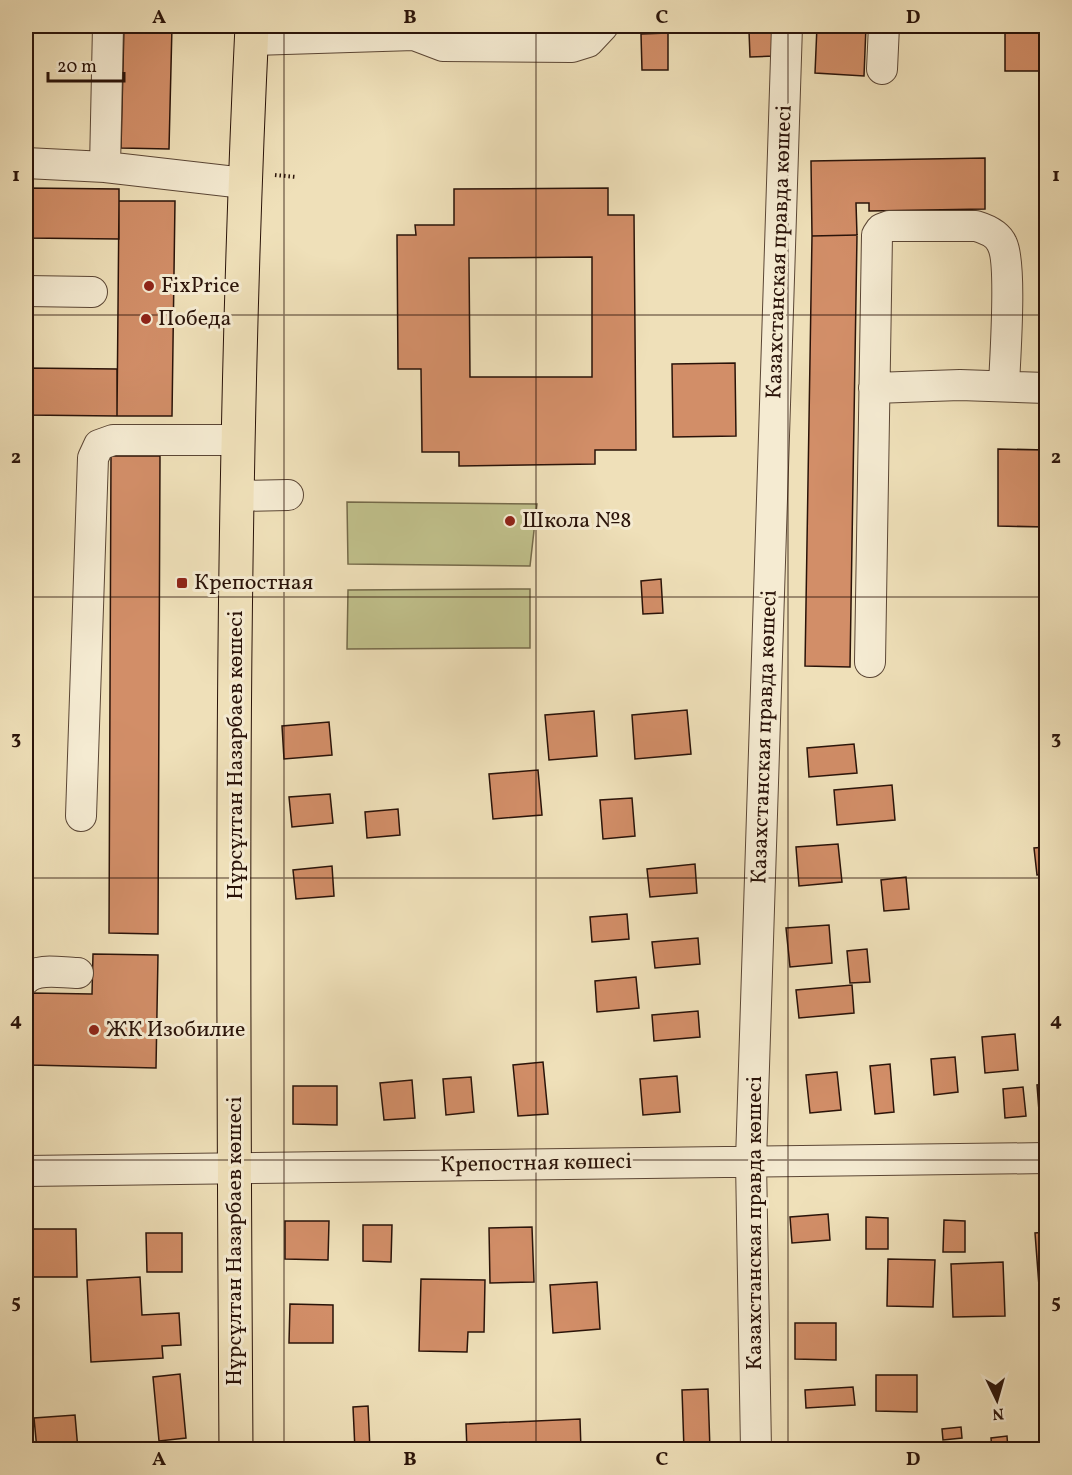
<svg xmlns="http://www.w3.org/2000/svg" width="1072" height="1475" font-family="Vollkorn,serif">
<rect width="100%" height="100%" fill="#efe0b9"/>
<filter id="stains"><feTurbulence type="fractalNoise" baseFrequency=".00333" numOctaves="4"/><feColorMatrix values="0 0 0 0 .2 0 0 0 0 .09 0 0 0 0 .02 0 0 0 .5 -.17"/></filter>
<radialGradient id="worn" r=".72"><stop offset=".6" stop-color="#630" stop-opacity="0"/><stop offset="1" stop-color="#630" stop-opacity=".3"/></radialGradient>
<path fill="#c0c08b" stroke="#756a4a" stroke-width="1.5" d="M 347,502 L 537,504 L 530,566 L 348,564 Z
M 530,589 L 530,648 L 347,649 L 348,590 Z"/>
<path fill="#d28e68" stroke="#2a1309" stroke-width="1.5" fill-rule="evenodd" d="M 124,26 L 172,26 L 169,149 L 121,148 Z
M 817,26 L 866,26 L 864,76 L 815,73 Z
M 1005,26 L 1046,26 L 1046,71 L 1005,71 Z
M 749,31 L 774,31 L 774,56 L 750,57 Z
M 668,33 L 668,70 L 642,70 L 641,34 Z
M 985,158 L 985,209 L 869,211 L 869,203 L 856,203 L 857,235 L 812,236 L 811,161 Z
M 26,188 L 119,189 L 119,239 L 26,238 Z
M 608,188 L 608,215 L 634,215 L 636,450 L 595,450 L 595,464 L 459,466 L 459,452 L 422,452 L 421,369 L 398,369 L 397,235 L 416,235 L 415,225 L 454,225 L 454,189 ZM 592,257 L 592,377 L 470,377 L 469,258 Z
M 119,201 L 175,201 L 172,416 L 117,416 Z
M 857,235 L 850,667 L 805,666 L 812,236 Z
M 735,363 L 736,436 L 673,437 L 672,364 Z
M 26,368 L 117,369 L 117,416 L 26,415 Z
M 998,449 L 1046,450 L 1046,527 L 998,526 Z
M 111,456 L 160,456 L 158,934 L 109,933 Z
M 661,579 L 663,613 L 643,614 L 641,581 Z
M 687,710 L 691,754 L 635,759 L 632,715 Z
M 594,711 L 597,756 L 549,760 L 545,715 Z
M 329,722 L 332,755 L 284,759 L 282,726 Z
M 854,744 L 857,773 L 809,777 L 807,748 Z
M 538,770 L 542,815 L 493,819 L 489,774 Z
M 892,785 L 895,820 L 837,825 L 834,790 Z
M 330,794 L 333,823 L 292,827 L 289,797 Z
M 632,798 L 635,836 L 603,839 L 600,800 Z
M 398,809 L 400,835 L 367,838 L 365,812 Z
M 838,844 L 842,882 L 799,886 L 796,847 Z
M 1046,847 L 1046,874 L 1037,875 L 1034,848 Z
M 695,864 L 697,893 L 650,897 L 647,869 Z
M 332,866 L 334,896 L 296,899 L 293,870 Z
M 906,877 L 909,909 L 884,911 L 881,880 Z
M 627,914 L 629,939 L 592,942 L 590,917 Z
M 829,925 L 832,963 L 790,967 L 786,928 Z
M 698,938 L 700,964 L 655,968 L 652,942 Z
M 867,949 L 870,982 L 850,983 L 847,951 Z
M 93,954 L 158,955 L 156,1068 L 30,1065 L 32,993 L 92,994 Z
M 636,977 L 639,1008 L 597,1012 L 595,981 Z
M 852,985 L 854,1013 L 799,1018 L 796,990 Z
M 698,1011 L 700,1037 L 654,1041 L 652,1015 Z
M 1015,1034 L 1018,1070 L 985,1073 L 982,1037 Z
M 955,1057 L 958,1092 L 934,1095 L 931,1059 Z
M 543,1062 L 548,1114 L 518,1116 L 513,1065 Z
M 890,1064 L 894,1112 L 875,1114 L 870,1066 Z
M 837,1072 L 841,1110 L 810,1113 L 806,1075 Z
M 677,1076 L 680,1112 L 643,1115 L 640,1079 Z
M 471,1077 L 474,1112 L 446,1115 L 443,1079 Z
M 412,1080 L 415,1118 L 384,1120 L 380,1083 Z
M 1046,1084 L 1046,1110 L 1039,1111 L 1037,1085 Z
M 293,1086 L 337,1086 L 337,1125 L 293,1124 Z
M 1023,1087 L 1026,1116 L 1005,1118 L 1003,1089 Z
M 828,1214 L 830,1240 L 792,1243 L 790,1217 Z
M 866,1217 L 888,1218 L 888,1249 L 866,1249 Z
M 944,1220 L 965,1221 L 965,1252 L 943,1252 Z
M 285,1221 L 329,1221 L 328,1260 L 285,1259 Z
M 363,1225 L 392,1225 L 391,1262 L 363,1261 Z
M 532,1227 L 534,1282 L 490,1283 L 489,1228 Z
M 26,1229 L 76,1229 L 77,1277 L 26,1277 Z
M 1046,1232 L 1046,1285 L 1039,1286 L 1035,1233 Z
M 146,1233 L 182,1233 L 182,1272 L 147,1272 Z
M 888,1259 L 935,1260 L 933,1307 L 887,1306 Z
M 1003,1262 L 1005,1316 L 953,1317 L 951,1264 Z
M 140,1277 L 142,1315 L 179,1313 L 181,1345 L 162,1346 L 163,1358 L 91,1362 L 87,1280 Z
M 421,1279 L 485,1280 L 484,1332 L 468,1332 L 467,1352 L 419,1351 Z
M 597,1282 L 600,1329 L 553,1333 L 550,1285 Z
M 290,1304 L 333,1305 L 333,1343 L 289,1343 Z
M 795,1323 L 836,1323 L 836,1360 L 795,1359 Z
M 180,1374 L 186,1438 L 159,1441 L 153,1377 Z
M 876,1375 L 917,1375 L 917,1412 L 876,1411 Z
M 853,1387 L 855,1405 L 806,1408 L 805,1390 Z
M 708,1389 L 710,1450 L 684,1450 L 682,1390 Z
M 368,1406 L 370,1450 L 355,1450 L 353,1407 Z
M 75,1415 L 78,1450 L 37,1450 L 34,1418 Z
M 580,1419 L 581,1450 L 467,1450 L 466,1424 Z
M 961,1427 L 962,1438 L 943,1440 L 942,1429 Z
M 1007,1436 L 1008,1450 L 992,1450 L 991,1438 Z"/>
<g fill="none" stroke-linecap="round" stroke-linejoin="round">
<g stroke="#5b4635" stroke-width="32">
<path id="minor" d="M 251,40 L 414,35 L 443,46 L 572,47 L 588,42 L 603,26
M 882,69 L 884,26
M 26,163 L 105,167 L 244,183
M 105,167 L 108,26
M 26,291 L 92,292
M 874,388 L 960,385 L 1046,388
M 236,496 L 288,495
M 870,662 L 877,235 L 881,229 L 889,226 L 976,226 C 986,229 998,234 1002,244 C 1012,263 1005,359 1004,385
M 81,816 L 93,458 L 99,445 L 113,440 L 238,440
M 26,979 C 38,967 61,973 78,973
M 26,1171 L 1046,1158
M 756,1450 L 751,1161 L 787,26"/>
</g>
<g stroke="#2a1309" stroke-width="35">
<path id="major" d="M 236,1450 C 233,975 229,500 252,26"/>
</g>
<path stroke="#2a1309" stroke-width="4" stroke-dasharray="1.5 3" stroke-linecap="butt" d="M 275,175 L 296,177"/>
<use href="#minor" stroke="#f5ebd2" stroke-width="30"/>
<use href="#major" stroke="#efe0b9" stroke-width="33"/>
</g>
<path fill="none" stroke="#2a1309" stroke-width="1.5" stroke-opacity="0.55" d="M 284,26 L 284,1450M 536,26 L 536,1450M 788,26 L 788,1450M 26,315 L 1046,315M 26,597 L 1046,597M 26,878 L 1046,878M 26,1160 L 1046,1160"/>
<g fill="#8f2418" stroke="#f5ebd2" stroke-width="2">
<circle cx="149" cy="286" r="6"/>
<circle cx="146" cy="319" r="6"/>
<circle cx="510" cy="521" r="6"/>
<rect x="176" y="577" width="12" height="12" rx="3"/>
<circle cx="94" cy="1030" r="6"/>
</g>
<g text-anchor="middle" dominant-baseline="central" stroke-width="6" stroke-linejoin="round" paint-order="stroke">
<g font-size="22" fill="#2a1309" stroke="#f5ebd2">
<text transform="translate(780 252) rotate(-88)">Казахстанская правда көшесі</text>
<text transform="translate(765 737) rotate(-88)">Казахстанская правда көшесі</text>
<text transform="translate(236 755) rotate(-90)">Нұрсұлтан Назарбаев көшесі</text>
<text transform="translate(536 1164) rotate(-1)">Крепостная көшесі</text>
<text transform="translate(755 1223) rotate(-90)">Казахстанская правда көшесі</text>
<text transform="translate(235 1241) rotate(-90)">Нұрсұлтан Назарбаев көшесі</text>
</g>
<g font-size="22" fill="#2a1309" stroke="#f5ebd2" text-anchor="start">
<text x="161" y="286">FixPrice</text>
<text x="158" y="319">Победа</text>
<text x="522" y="521">Школа №8</text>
<text x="194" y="583">Крепостная</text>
<text x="106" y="1030">ЖК Изобилие</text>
</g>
</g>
<rect width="1072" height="1475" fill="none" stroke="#efe0b9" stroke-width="66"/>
<g transform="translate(997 1400) rotate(175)" stroke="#f5ebd2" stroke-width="4.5" paint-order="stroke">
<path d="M0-4.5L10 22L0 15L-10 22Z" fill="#2a1309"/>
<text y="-9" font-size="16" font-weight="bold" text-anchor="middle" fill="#2a1309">N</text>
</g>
<path d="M48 72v9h76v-9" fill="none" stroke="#2a1309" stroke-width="3"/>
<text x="57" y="72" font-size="18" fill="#2a1309" stroke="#f5ebd2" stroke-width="4.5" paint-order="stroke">20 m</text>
<rect x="33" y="33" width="1006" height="1409" fill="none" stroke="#2a1309" stroke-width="2"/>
<g font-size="20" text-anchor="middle" font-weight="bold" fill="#2a1309">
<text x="159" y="23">A</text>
<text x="410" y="23">B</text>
<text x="662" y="23">C</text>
<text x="913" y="23">D</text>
<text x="16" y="181">1</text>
<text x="1056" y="181">1</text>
<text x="16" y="463">2</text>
<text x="1056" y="463">2</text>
<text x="16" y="744">3</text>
<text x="1056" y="744">3</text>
<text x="16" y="1026">4</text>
<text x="1056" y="1026">4</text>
<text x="16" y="1308">5</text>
<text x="1056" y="1308">5</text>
<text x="159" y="1465">A</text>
<text x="410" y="1465">B</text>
<text x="662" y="1465">C</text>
<text x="913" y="1465">D</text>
</g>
<rect width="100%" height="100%" filter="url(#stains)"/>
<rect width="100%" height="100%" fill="url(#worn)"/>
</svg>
